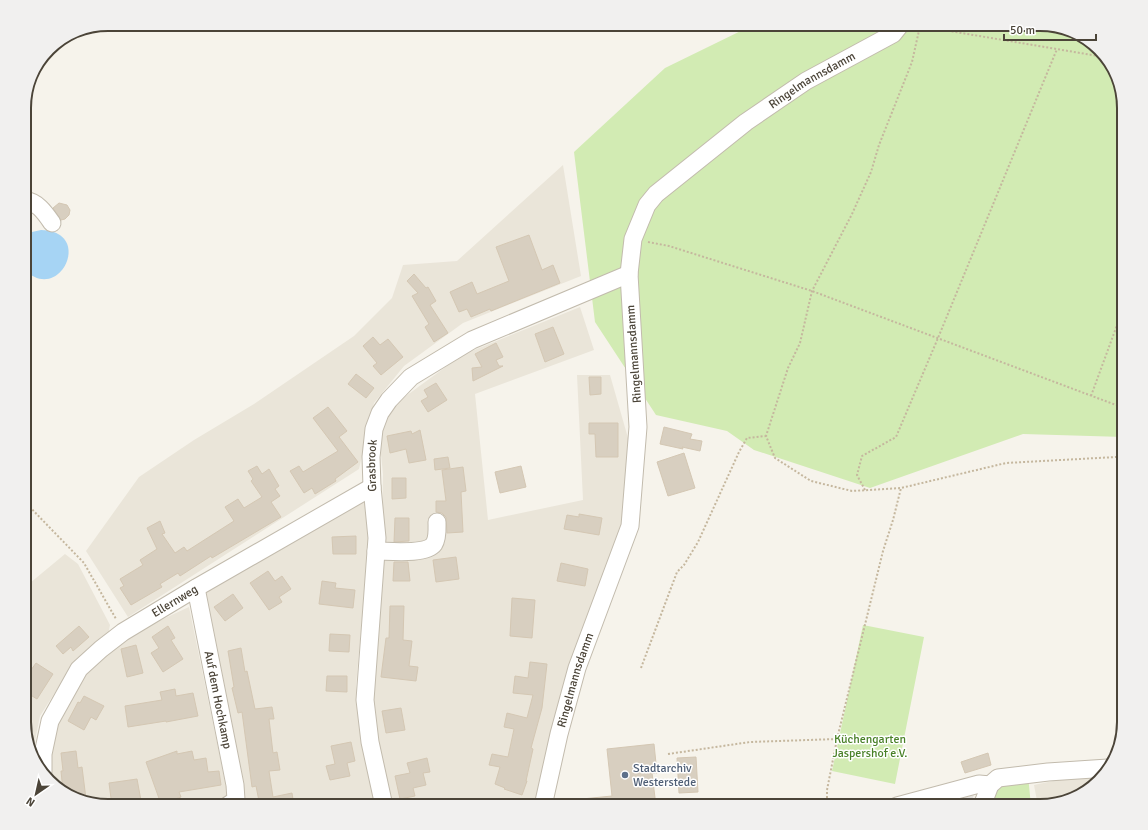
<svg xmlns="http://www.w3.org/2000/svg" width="1148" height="830" font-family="Signika,sans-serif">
<rect width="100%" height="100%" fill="#f6f3eb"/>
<path fill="#eae5d9" d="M 563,165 L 581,276 L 463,323 L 404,366 L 374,403 L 359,469 L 128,617 L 86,551 L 139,477 L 194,440 L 254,404 L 354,336 L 392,298 L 403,265 L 457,261 Z
M 580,307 L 594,350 L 475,394 L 488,520 L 583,500 L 577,375 L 610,375 L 628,438 L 630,526 L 577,668 L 533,806 L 391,806 L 375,742 L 372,690 L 381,579 L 383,474 L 379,435 L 395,404 L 462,355 Z
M 364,499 L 370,526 L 356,686 L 370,773 L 376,806 L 246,806 L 229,719 L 206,592 Z
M 65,554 L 78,564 L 110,625 L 108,635 L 73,664 L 40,716 L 33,750 L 34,761 L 24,727 L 24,588 Z
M 189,607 L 228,796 L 198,806 L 108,806 L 57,789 L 49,779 L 48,776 L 54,728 L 88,671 L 135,632 Z
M 1107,773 L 1077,797 L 1038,806 L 1034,785 L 1081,775 Z"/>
<path fill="#d2ebb3" d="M 755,24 L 1040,24 L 1091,41 L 1115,71 L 1124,108 L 1124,437 L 1023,434 L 870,488 L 754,450 L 727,431 L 656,415 L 595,322 L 574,152 L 665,68 Z
M 863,625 L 924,637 L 895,784 L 832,771 Z
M 1028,775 L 1031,806 L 981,806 L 992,786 Z"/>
<path fill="#e5e3df" d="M 974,795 L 969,806 L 930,806 Z"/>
<path fill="#a6d4f4" d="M 41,230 C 95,231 59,306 24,269 L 24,240 L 32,232 Z"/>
<path fill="#d8cfc0" stroke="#d4c7b3" d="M 59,203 L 67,205 L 70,210 L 69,215 L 65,219 L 61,220 L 53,208 Z
M 529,235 L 542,270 L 553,265 L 560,283 L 491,311 L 490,309 L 471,317 L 467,309 L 459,312 L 450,292 L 472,282 L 477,294 L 509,281 L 496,247 Z
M 414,274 L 426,288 L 428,287 L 436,301 L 430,305 L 448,333 L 434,342 L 425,327 L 429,324 L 412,296 L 418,293 L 407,281 Z
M 553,327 L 564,354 L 545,362 L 535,334 Z
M 373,337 L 380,345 L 388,339 L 403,357 L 381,375 L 373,366 L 377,363 L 363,346 Z
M 496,343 L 503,357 L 496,360 L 499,366 L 503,366 L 473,381 L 472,368 L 482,367 L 475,354 Z
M 356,374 L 374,388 L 366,398 L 348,384 Z
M 589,377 L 601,377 L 601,394 L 590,395 Z
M 436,383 L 447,400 L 428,412 L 421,401 L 428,397 L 424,390 Z
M 328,407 L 347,431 L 339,437 L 358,462 L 335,479 L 336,481 L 315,494 L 312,488 L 304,493 L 290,471 L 299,466 L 303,472 L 338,451 L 313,418 Z
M 589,423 L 618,423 L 618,457 L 596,457 L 595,434 L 589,434 Z
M 664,427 L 692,434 L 690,439 L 702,441 L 700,451 L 682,447 L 683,449 L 660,444 Z
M 420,430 L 426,460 L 409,463 L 406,449 L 390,453 L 387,436 L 411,431 L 412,434 Z
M 684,453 L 695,488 L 668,496 L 657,462 Z
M 448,457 L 450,468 L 435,470 L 434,459 Z
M 257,466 L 262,474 L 269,469 L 279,486 L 275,489 L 280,496 L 271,502 L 281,517 L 212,558 L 211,556 L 180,576 L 178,573 L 160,584 L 162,587 L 131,605 L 120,588 L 124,586 L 120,579 L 143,565 L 140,560 L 157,549 L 147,528 L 160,521 L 165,533 L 162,534 L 175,553 L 184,547 L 187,551 L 234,521 L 225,507 L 238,499 L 244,508 L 262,497 L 251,481 L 253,479 L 248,471 Z
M 521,466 L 526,487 L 500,493 L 495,472 Z
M 463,467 L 466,491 L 461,492 L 463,532 L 447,533 L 446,517 L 442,513 L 436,512 L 436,501 L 446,501 L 442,470 Z
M 392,478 L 406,478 L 406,498 L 392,499 Z
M 579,514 L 602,518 L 599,535 L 564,529 L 567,515 L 579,517 Z
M 395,518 L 409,518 L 409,541 L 394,542 Z
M 356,536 L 356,554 L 333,554 L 332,537 Z
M 456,557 L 459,579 L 436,582 L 433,560 Z
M 394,562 L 408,562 L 410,581 L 393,581 Z
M 561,563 L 588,569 L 585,586 L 557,581 Z
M 268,571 L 275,581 L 282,576 L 291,589 L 279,597 L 282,602 L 269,610 L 250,583 Z
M 322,581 L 336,583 L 335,588 L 355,590 L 353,608 L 319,604 Z
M 233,594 L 243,608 L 225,621 L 214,607 Z
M 512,598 L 535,600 L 532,638 L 510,636 Z
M 390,606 L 404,606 L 403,640 L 412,641 L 409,666 L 418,667 L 416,681 L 381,677 L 386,638 L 389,638 Z
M 79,626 L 89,637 L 73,651 L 71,647 L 63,654 L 56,646 Z
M 168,626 L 175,638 L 171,640 L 183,659 L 163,672 L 151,653 L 159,648 L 152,637 Z
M 330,634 L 350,635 L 349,652 L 329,651 Z
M 136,645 L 143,673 L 127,677 L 121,649 Z
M 241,648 L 245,672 L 247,671 L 255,709 L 272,707 L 274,719 L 269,719 L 273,753 L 277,752 L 280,770 L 269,771 L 273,797 L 292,793 L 294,806 L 254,806 L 254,802 L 259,801 L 256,786 L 252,787 L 242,712 L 238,713 L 232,688 L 234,687 L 228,651 Z
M 530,662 L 547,664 L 542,708 L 531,748 L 533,749 L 526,781 L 527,781 L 522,795 L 504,789 L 505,788 L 495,784 L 500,767 L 489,765 L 492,754 L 508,757 L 514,729 L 504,727 L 507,713 L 527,718 L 533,695 L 513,693 L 515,676 L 528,678 Z
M 36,663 L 53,674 L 37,699 L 24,691 L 24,666 L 31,670 Z
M 327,676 L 347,676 L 347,692 L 326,691 Z
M 175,689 L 176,696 L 193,693 L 198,716 L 166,722 L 166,721 L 128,727 L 125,706 L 162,700 L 160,692 Z
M 84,696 L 104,706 L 96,720 L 91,717 L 84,730 L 68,721 L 78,702 L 80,703 Z
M 401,708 L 405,730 L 386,733 L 382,711 Z
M 351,742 L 355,761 L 347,763 L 350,776 L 330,780 L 326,766 L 335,764 L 331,746 Z
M 654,744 L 657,773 L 652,773 L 656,806 L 583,806 L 582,799 L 612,796 L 607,749 Z
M 76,751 L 78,768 L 82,767 L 86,799 L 63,791 L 61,771 L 63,771 L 61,753 Z
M 177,751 L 177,754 L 192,751 L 194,760 L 206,758 L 208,772 L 219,771 L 221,785 L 179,792 L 181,797 L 161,804 L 146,762 Z
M 988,753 L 991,765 L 965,773 L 961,762 Z
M 696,757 L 698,792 L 679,793 L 677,758 Z
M 427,758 L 430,772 L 423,773 L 426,785 L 413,788 L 415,796 L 400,799 L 395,776 L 410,773 L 407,763 Z
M 137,779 L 142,806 L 112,806 L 109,783 Z"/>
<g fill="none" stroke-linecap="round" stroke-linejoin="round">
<g stroke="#c2bbad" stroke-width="19">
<g id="minor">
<path d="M 24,200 C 38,202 45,213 52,223"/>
<path d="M 376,551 C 389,551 426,555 434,544 C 438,538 437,528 437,522"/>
<path id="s1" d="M 196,588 L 235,785 L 236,800 L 227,806"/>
<path id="s2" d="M 43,772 L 43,754 L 50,721 L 79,669 L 101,649 L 123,632 L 196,588 L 372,487"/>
<path id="s3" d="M 384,806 L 370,742 L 365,700 L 377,538 L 372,487 L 371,457 L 374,429 L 380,413 L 389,400 L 411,377 L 472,340 L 629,274"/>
<path id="s4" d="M 543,806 L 559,734 L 577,668 L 630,526 L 638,427 L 629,274 L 633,239 L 647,205 L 656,194 L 746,122 L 806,81 L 893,34 L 901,24"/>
<path d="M 897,806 L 979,784 L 990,785"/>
<path d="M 982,806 L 990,785 L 998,778 L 1048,772 L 1108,768"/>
</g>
</g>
<path stroke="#c5b79e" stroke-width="2" stroke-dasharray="2 2" stroke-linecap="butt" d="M 915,24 L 920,26 L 912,62 L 879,145 L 871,172 L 852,214 L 812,291 L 800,343 L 788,368 L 766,436 L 775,458 L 811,481 L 852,491 L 901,488 L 1006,463 L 1116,457 L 1124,458
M 920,26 L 1104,57
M 648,242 L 669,246 L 812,291 L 1124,408
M 1091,396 L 1124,306
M 865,490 L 857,475 L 862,456 L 896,437 L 938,338 L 1057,49
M 24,501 L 84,563 L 116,619
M 641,668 L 677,572 L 684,565 L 698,542 L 739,452 L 747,438 L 766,436
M 668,754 L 750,742 L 837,739
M 827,806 L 827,790 L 837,739 L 883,551 L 893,520 L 901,488"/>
<use href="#minor" stroke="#fff" stroke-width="17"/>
</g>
<circle fill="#5c6f8a" stroke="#fff" stroke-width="1.5" cx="625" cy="775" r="4"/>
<g text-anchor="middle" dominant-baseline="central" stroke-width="3" stroke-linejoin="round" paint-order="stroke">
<g font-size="12" fill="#4b4438" stroke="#fff">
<text stroke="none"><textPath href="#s4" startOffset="826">Ringelmannsdamm</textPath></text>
<text transform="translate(634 354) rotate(-94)">Ringelmannsdamm</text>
<text stroke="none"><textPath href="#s3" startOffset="343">Grasbrook</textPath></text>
<text stroke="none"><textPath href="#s2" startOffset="229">Ellernweg</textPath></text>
<text stroke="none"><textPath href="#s4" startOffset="130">Ringelmannsdamm</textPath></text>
<text stroke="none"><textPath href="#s1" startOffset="114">Auf dem Hochkamp</textPath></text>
</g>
<g font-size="12" fill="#498128" stroke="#fff">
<text x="870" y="739">Küchengarten<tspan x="870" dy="14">Jaspershof e.V.</tspan></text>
</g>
<g font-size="12" fill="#4e5e75" stroke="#fff" text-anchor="start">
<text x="633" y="768">Stadtarchiv<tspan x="633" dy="14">Westerstede</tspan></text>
</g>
</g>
<path d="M0 0H1148V830H0ZM108 31H1040A77 77 0 0 1 1117 108V722A77 77 0 0 1 1040 799H108A77 77 0 0 1 31 722V108A77 77 0 0 1 108 31Z" fill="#f1f0ef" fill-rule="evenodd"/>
<path fill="none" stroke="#4b4438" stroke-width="2" d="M108 31H1040A77 77 0 0 1 1117 108V722A77 77 0 0 1 1040 799H108A77 77 0 0 1 31 722V108A77 77 0 0 1 108 31Z"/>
<g transform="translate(36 794) rotate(214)" stroke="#ffffff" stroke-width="3" paint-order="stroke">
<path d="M0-3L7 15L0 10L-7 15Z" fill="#4b4438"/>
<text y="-6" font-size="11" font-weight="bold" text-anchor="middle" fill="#4b4438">N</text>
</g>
<path d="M1004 34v6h92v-6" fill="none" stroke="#4b4438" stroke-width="2"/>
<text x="1010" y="34" font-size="12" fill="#4b4438" stroke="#ffffff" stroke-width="3" paint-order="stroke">50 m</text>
</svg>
